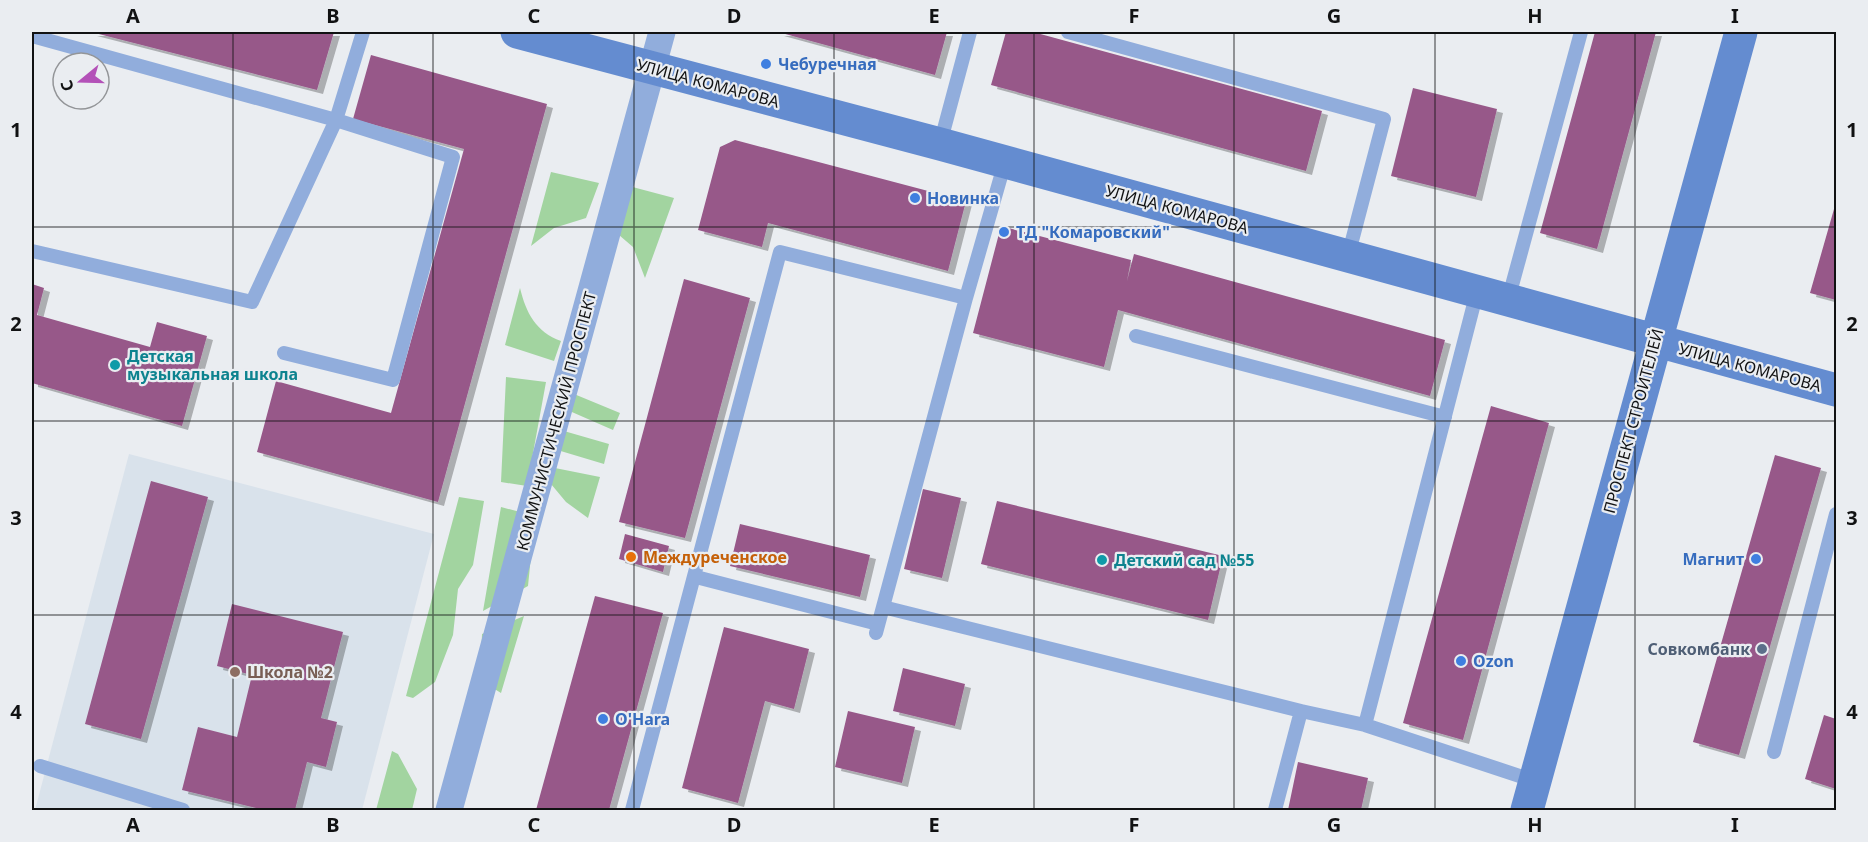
<svg xmlns="http://www.w3.org/2000/svg" width="1868" height="842" font-family="'Noto Sans',sans-serif">
<defs>
<filter id="shadow"><feDropShadow dx="6" dy="4" stdDeviation="0" flood-color="#0004"/></filter>
</defs>
<rect width="100%" height="100%" fill="#eaedf1"/>
<path fill="#d9e2eb" d="M 129,454 L 434,534 L 362,810 L 35,810 Z"/>
<path fill="#a2d4a0" d="M 551,172 L 599,183 L 586,218 L 554,228 L 531,246 Z
M 625,185 L 674,198 L 645,278 L 633,247 L 612,229 Z
M 520,288 C 526,313 536,332 561,341 L 554,361 L 505,345 Z
M 506,377 L 546,382 L 527,486 L 501,482 Z
M 574,394 L 620,413 L 613,430 L 565,409 Z
M 557,429 L 609,444 L 604,464 L 554,449 Z
M 550,467 L 600,477 L 588,518 L 566,502 L 546,478 Z
M 459,497 L 484,501 L 473,565 L 458,589 L 453,635 L 435,682 L 413,698 L 406,696 Z
M 501,507 L 535,516 L 528,586 L 483,611 Z
M 524,616 L 501,693 L 480,680 L 482,634 Z
M 392,751 L 398,754 L 417,789 L 412,810 L 376,810 Z"/>
<path fill="#975889" filter="url(#shadow)" d="M 91,32 L 334,32 L 317,90 Z
M 778,32 L 947,32 L 935,75 Z
M 1006,32 L 1033,32 L 1322,111 L 1306,171 L 991,85 Z
M 1595,32 L 1656,32 L 1597,249 L 1540,233 Z
M 371,55 L 547,104 L 438,502 L 257,452 L 276,381 L 391,413 L 464,149 L 353,119 Z
M 1413,88 L 1497,109 L 1476,197 L 1391,176 Z
M 735,140 L 966,201 L 948,271 L 768,223 L 762,247 L 698,230 L 720,147 Z
M 1836,202 L 1836,300 L 1810,293 Z
M 1001,226 L 1131,260 L 1127,281 L 1134,254 L 1445,340 L 1430,396 L 1118,310 L 1104,367 L 973,333 Z
M 684,279 L 750,298 L 685,538 L 619,522 Z
M 32,284 L 44,288 L 37,315 L 150,347 L 157,322 L 207,336 L 182,426 L 32,383 Z
M 1491,406 L 1549,423 L 1463,740 L 1403,723 Z
M 1775,455 L 1821,468 L 1739,755 L 1693,742 Z
M 151,481 L 208,497 L 141,739 L 85,724 Z
M 923,489 L 961,498 L 942,578 L 904,569 Z
M 997,501 L 1223,556 L 1208,620 L 981,564 Z
M 740,524 L 870,555 L 860,597 L 730,566 Z
M 625,534 L 669,546 L 663,572 L 619,559 Z
M 595,596 L 663,613 L 609,810 L 536,810 Z
M 232,604 L 343,632 L 321,718 L 337,722 L 326,767 L 307,762 L 295,810 L 264,810 L 182,790 L 198,727 L 237,737 L 252,675 L 217,666 Z
M 724,627 L 809,649 L 794,709 L 765,701 L 738,803 L 682,788 Z
M 903,668 L 965,684 L 955,726 L 893,711 Z
M 848,711 L 915,727 L 902,783 L 835,767 Z
M 1824,715 L 1836,719 L 1836,789 L 1805,779 Z
M 1298,762 L 1368,778 L 1361,810 L 1288,810 Z"/>
<g fill="none" stroke-linecap="round" stroke-linejoin="round">
<path stroke="#91addc" stroke-width="14" d="M 1068,32 L 1384,119 L 1348,256
M 32,36 L 336,120 L 252,302 L 32,251
M 940,144 L 970,32
M 1477,292 L 1365,725 L 1535,781
M 1508,300 L 1581,32
M 1136,336 L 1445,417
M 284,353 L 393,380 L 453,157 L 336,120 L 363,32
M 696,577 L 878,624
M 883,607 L 1301,711
M 876,633 L 966,298
M 1774,752 L 1836,514
M 40,766 L 183,810
M 632,810 L 780,252 L 966,298 L 1005,162
M 1275,810 L 1301,711 L 1365,725"/>
<path stroke="#91addc" stroke-width="27" d="M 449,810 L 662,32"/>
<path stroke="#648cd0" stroke-width="33" d="M 517,32 L 940,144 L 1836,390
M 1527,810 L 1741,32"/>
</g>
<path fill="none" stroke="#111213" stroke-width="1.5" stroke-opacity="0.55" d="M 233,32 L 233,810M 433,32 L 433,810M 634,32 L 634,810M 834,32 L 834,810M 1034,32 L 1034,810M 1234,32 L 1234,810M 1435,32 L 1435,810M 1635,32 L 1635,810M 32,227 L 1836,227M 32,421 L 1836,421M 32,615 L 1836,615"/>
<g fill="#3f7fe0" stroke="#eaedf1" stroke-width="2">
<circle cx="766" cy="64" r="6"/>
<circle cx="915" cy="198" r="6"/>
<circle cx="1004" cy="232" r="6"/>
<circle cx="1756" cy="559" r="6"/>
<circle cx="1461" cy="661" r="6"/>
<circle cx="603" cy="719" r="6"/>
</g>
<g fill="#0f9aa8" stroke="#eaedf1" stroke-width="2">
<circle cx="115" cy="365" r="6"/>
<circle cx="1102" cy="560" r="6"/>
</g>
<circle fill="#e8710a" stroke="#eaedf1" stroke-width="2" cx="631" cy="557" r="6"/>
<circle fill="#5c6f8a" stroke="#eaedf1" stroke-width="2" cx="1762" cy="649" r="6"/>
<circle fill="#8d6e63" stroke="#eaedf1" stroke-width="2" cx="235" cy="672" r="6"/>
<g text-anchor="middle" dominant-baseline="central" stroke-width="4.5" stroke-linejoin="round" paint-order="stroke">
<g font-size="16" font-weight="bold" fill="#366cbe" stroke="#eaedf1" text-anchor="start">
<text x="778" y="64">Чебуречная</text>
<text x="927" y="198">Новинка</text>
<text x="1016" y="232">ТД "Комаровский"</text>
<text x="1744" y="559" text-anchor="end">Магнит</text>
<text x="1473" y="661">Ozon</text>
<text x="615" y="719">O'Hara</text>
</g>
<g font-size="16" fill="#111213" stroke="#eaedf1">
<text transform="translate(708 83) rotate(15)">УЛИЦА КОМАРОВА</text>
<text transform="translate(1177 209) rotate(15)">УЛИЦА КОМАРОВА</text>
<text transform="translate(1750 367) rotate(15)">УЛИЦА КОМАРОВА</text>
<text transform="translate(556 421) rotate(-75)">КОММУНИСТИЧЕСКИЙ ПРОСПЕКТ</text>
<text transform="translate(1633 421) rotate(-75)">ПРОСПЕКТ СТРОИТЕЛЕЙ</text>
</g>
<g font-size="16" font-weight="bold" fill="#0d838f" stroke="#eaedf1" text-anchor="start">
<text x="127" y="356">Детская<tspan x="127" dy="18">музыкальная школа</tspan></text>
<text x="1114" y="560">Детский сад №55</text>
</g>
<g font-size="16" font-weight="bold" fill="#c56008" stroke="#eaedf1" text-anchor="start">
<text x="643" y="557">Междуреченское</text>
</g>
<g font-size="16" font-weight="bold" fill="#4e5e75" stroke="#eaedf1" text-anchor="end">
<text x="1750" y="649">Совкомбанк</text>
</g>
<g font-size="16" font-weight="bold" fill="#785e54" stroke="#eaedf1" text-anchor="start">
<text x="247" y="672">Школа №2</text>
</g>
</g>
<rect width="1868" height="842" fill="none" stroke="#eaedf1" stroke-width="66"/>
<g transform="translate(81 81) rotate(251)"><circle r="28" fill="#eaedf1" stroke="#939598" stroke-width="1.5"/>
<path d="M0-4.5L10 22L0 15L-10 22Z" fill="#b351b8"/>
<text y="-9" font-size="16" font-weight="bold" text-anchor="middle" fill="#111213">С</text>
</g>
<rect x="33" y="33" width="1802" height="776" fill="none" stroke="#111213" stroke-width="2"/>
<g font-size="20" text-anchor="middle" font-weight="bold" fill="#111213">
<text x="133" y="23">A</text>
<text x="333" y="23">B</text>
<text x="534" y="23">C</text>
<text x="734" y="23">D</text>
<text x="934" y="23">E</text>
<text x="1134" y="23">F</text>
<text x="1334" y="23">G</text>
<text x="1535" y="23">H</text>
<text x="1735" y="23">I</text>
<text x="16" y="137">1</text>
<text x="1852" y="137">1</text>
<text x="16" y="331">2</text>
<text x="1852" y="331">2</text>
<text x="16" y="525">3</text>
<text x="1852" y="525">3</text>
<text x="16" y="719">4</text>
<text x="1852" y="719">4</text>
<text x="133" y="832">A</text>
<text x="333" y="832">B</text>
<text x="534" y="832">C</text>
<text x="734" y="832">D</text>
<text x="934" y="832">E</text>
<text x="1134" y="832">F</text>
<text x="1334" y="832">G</text>
<text x="1535" y="832">H</text>
<text x="1735" y="832">I</text>
</g>
</svg>
